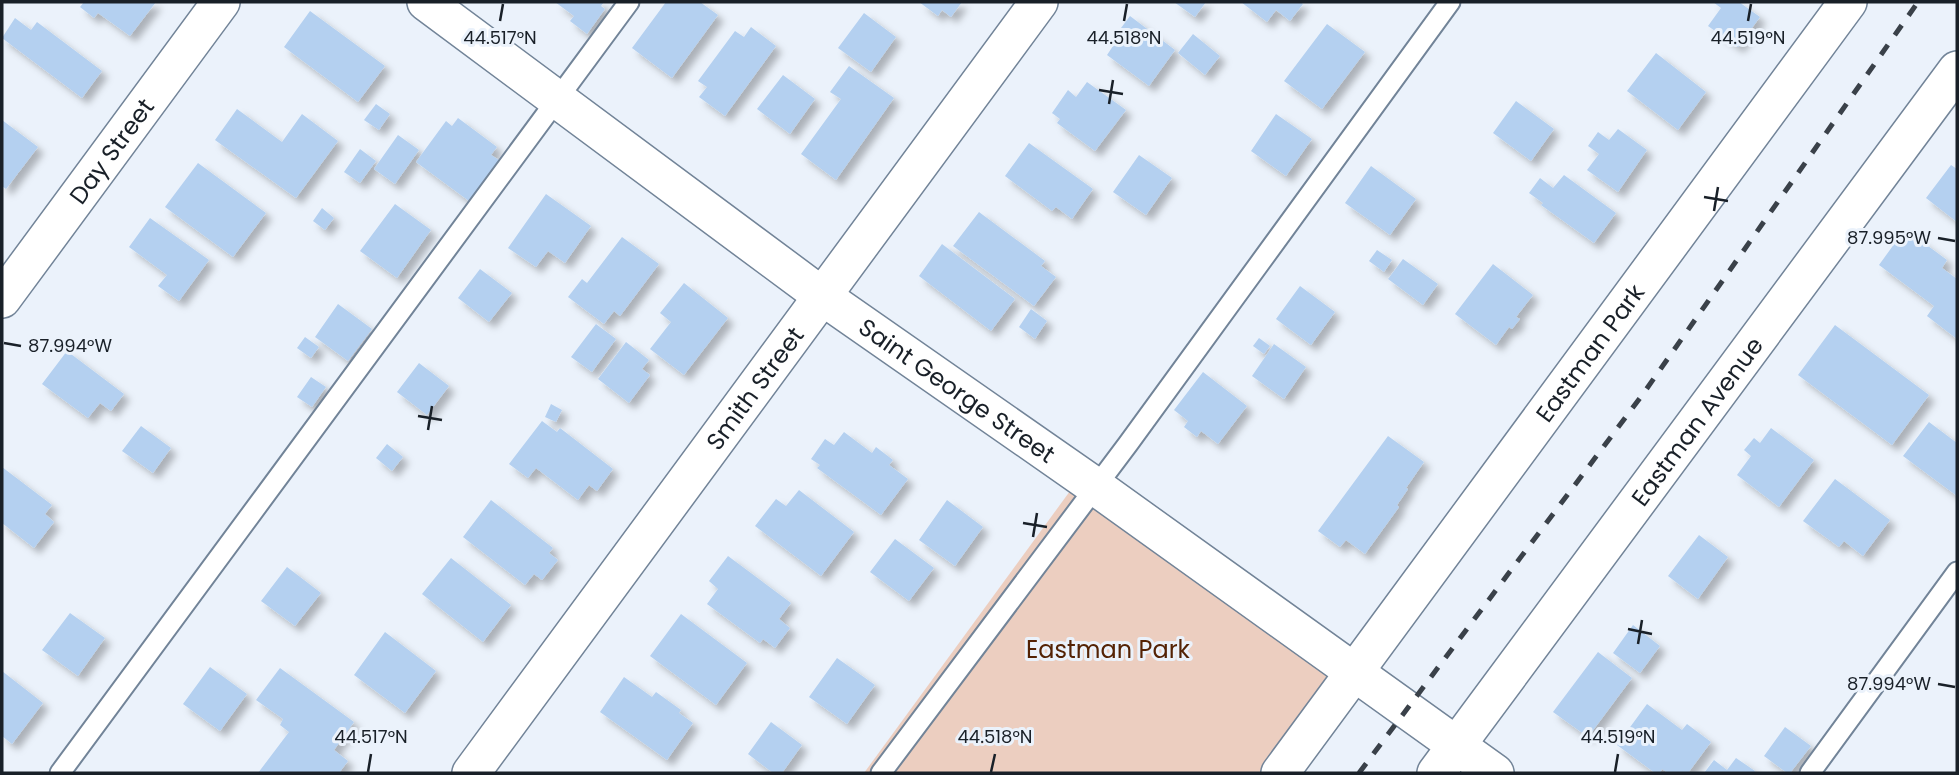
<svg xmlns="http://www.w3.org/2000/svg" width="1959" height="775" font-family="Poppins,sans-serif">
<defs>
<filter id="shadow"><feDropShadow dx="6" dy="6" stdDeviation="3.5" flood-color="#0004"/></filter>
</defs>
<rect width="100%" height="100%" fill="#ebf2fb"/>
<path fill="#eccec0" d="M 1081,476 L 1354,673 L 1280,773 L 864,773 Z"/>
<path fill="#b4d0f0" filter="url(#shadow)" d="M 84,2 L 156,2 L 130,36 L 98,13 L 94,18 L 80,7 Z
M 555,2 L 604,2 L 601,6 L 605,9 L 587,34 L 570,21 L 574,16 Z
M 666,2 L 700,2 L 718,15 L 672,78 L 632,48 Z
M 919,2 L 962,2 L 951,17 L 942,10 L 938,16 Z
M 1174,2 L 1206,2 L 1195,17 Z
M 1241,2 L 1300,2 L 1303,4 L 1290,21 L 1276,10 L 1267,22 Z
M 1713,2 L 1739,2 L 1760,17 L 1738,47 L 1708,26 L 1721,8 Z
M 310,11 L 385,66 L 358,102 L 284,47 Z
M 864,13 L 896,37 L 871,72 L 838,48 Z
M 1130,16 L 1175,50 L 1149,86 L 1107,55 L 1115,43 L 1112,40 Z
M 15,18 L 31,30 L 37,22 L 102,71 L 82,98 L 2,38 Z
M 1327,24 L 1365,52 L 1322,109 L 1284,81 Z
M 751,27 L 776,46 L 725,116 L 699,97 L 707,87 L 698,81 L 735,31 L 744,37 Z
M 1193,34 L 1220,56 L 1205,75 L 1178,53 Z
M 1656,53 L 1706,92 L 1678,130 L 1627,91 Z
M 849,66 L 894,98 L 836,180 L 801,154 L 841,99 L 830,92 Z
M 783,75 L 815,99 L 790,134 L 757,109 Z
M 1087,82 L 1126,110 L 1095,151 L 1057,123 L 1060,119 L 1052,113 L 1068,90 L 1076,97 Z
M 1516,101 L 1554,129 L 1531,161 L 1493,133 Z
M 376,104 L 390,114 L 379,130 L 364,120 Z
M 237,109 L 282,142 L 302,114 L 338,141 L 296,198 L 215,140 Z
M 1276,114 L 1312,139 L 1286,176 L 1251,151 Z
M 458,118 L 497,147 L 491,155 L 499,160 L 469,201 L 416,162 L 446,121 L 452,126 Z
M 2,120 L 38,147 L 6,189 L 2,186 Z
M 1618,129 L 1647,150 L 1618,192 L 1587,170 L 1599,154 L 1588,146 L 1598,132 L 1609,140 Z
M 398,135 L 419,150 L 395,184 L 374,169 Z
M 1029,143 L 1093,189 L 1072,219 L 1056,207 L 1052,211 L 1005,176 Z
M 360,149 L 376,161 L 360,183 L 344,172 Z
M 1139,155 L 1172,178 L 1146,215 L 1113,192 Z
M 198,163 L 266,213 L 233,257 L 165,207 Z
M 1951,165 L 1957,169 L 1957,222 L 1926,198 Z
M 1371,166 L 1416,199 L 1390,235 L 1345,203 Z
M 1564,175 L 1616,213 L 1594,243 L 1541,205 L 1543,203 L 1529,193 L 1540,178 L 1553,188 Z
M 546,194 L 591,226 L 565,263 L 548,251 L 536,267 L 508,248 Z
M 395,204 L 431,230 L 397,278 L 360,251 Z
M 322,208 L 334,218 L 325,230 L 313,221 Z
M 979,212 L 1045,261 L 1041,266 L 1056,277 L 1034,306 L 953,246 Z
M 150,218 L 209,260 L 179,301 L 158,286 L 167,275 L 129,247 Z
M 1905,229 L 1947,260 L 1942,268 L 1957,279 L 1957,339 L 1927,316 L 1934,306 L 1879,265 Z
M 622,237 L 659,264 L 620,316 L 614,311 L 604,324 L 568,297 L 582,279 L 587,283 Z
M 942,244 L 1015,299 L 991,331 L 919,276 Z
M 1377,250 L 1392,260 L 1384,272 L 1369,261 Z
M 1403,259 L 1438,284 L 1423,305 L 1388,279 Z
M 1493,264 L 1533,295 L 1516,317 L 1520,319 L 1512,329 L 1509,327 L 1496,345 L 1455,314 Z
M 480,269 L 512,293 L 489,322 L 458,298 Z
M 684,283 L 728,318 L 684,375 L 650,349 L 671,322 L 660,313 Z
M 1300,286 L 1335,312 L 1311,345 L 1276,319 Z
M 338,304 L 372,329 L 348,361 L 315,337 Z
M 1031,309 L 1047,321 L 1035,339 L 1019,327 Z
M 596,324 L 616,339 L 592,372 L 571,357 Z
M 1835,325 L 1929,395 L 1892,445 L 1798,375 Z
M 305,337 L 319,347 L 311,358 L 297,348 Z
M 1259,338 L 1270,346 L 1264,354 L 1253,346 Z
M 626,342 L 649,360 L 642,369 L 650,375 L 629,403 L 598,379 Z
M 1274,344 L 1306,367 L 1284,399 L 1252,376 Z
M 67,351 L 124,394 L 111,411 L 100,403 L 88,418 L 42,384 Z
M 419,363 L 449,386 L 427,415 L 397,392 Z
M 1203,372 L 1247,406 L 1218,444 L 1201,431 L 1197,437 L 1184,427 L 1188,421 L 1174,410 Z
M 311,377 L 326,387 L 312,407 L 297,397 Z
M 551,404 L 562,410 L 556,422 L 545,417 Z
M 542,421 L 557,432 L 560,428 L 613,469 L 597,491 L 589,485 L 578,500 L 536,468 L 528,478 L 509,464 Z
M 1929,422 L 1957,443 L 1957,496 L 1903,456 Z
M 141,426 L 171,448 L 153,473 L 122,451 Z
M 1771,428 L 1814,460 L 1779,507 L 1737,475 L 1751,456 L 1744,450 L 1754,438 L 1760,443 Z
M 844,432 L 872,453 L 876,447 L 893,460 L 889,465 L 908,479 L 881,515 L 817,468 L 820,465 L 811,459 L 825,439 L 834,445 Z
M 1388,436 L 1424,462 L 1406,488 L 1408,489 L 1397,505 L 1399,507 L 1365,554 L 1346,540 L 1340,547 L 1318,531 Z
M 387,444 L 403,457 L 392,471 L 376,458 Z
M 2,467 L 52,505 L 45,514 L 54,522 L 34,548 L 2,523 Z
M 1835,479 L 1890,520 L 1863,556 L 1844,541 L 1839,547 L 1803,521 Z
M 799,490 L 854,532 L 821,576 L 755,526 L 776,499 L 786,506 Z
M 491,500 L 553,548 L 549,553 L 558,560 L 542,580 L 534,574 L 525,585 L 463,537 Z
M 947,500 L 983,527 L 955,566 L 919,540 Z
M 1699,535 L 1728,557 L 1698,599 L 1668,576 Z
M 895,539 L 934,568 L 909,601 L 870,572 Z
M 728,556 L 791,603 L 779,619 L 790,628 L 775,648 L 763,639 L 760,643 L 707,604 L 718,589 L 709,581 Z
M 451,558 L 511,605 L 483,642 L 422,594 Z
M 287,567 L 321,593 L 295,626 L 261,601 Z
M 70,613 L 105,638 L 78,676 L 42,650 Z
M 681,614 L 747,663 L 716,705 L 650,656 Z
M 1633,625 L 1660,646 L 1640,673 L 1613,653 Z
M 385,632 L 436,671 L 405,713 L 354,675 Z
M 1598,652 L 1632,678 L 1588,737 L 1553,712 Z
M 837,658 L 875,685 L 847,724 L 809,697 Z
M 210,667 L 247,694 L 220,731 L 183,704 Z
M 280,668 L 354,722 L 334,750 L 348,761 L 339,773 L 258,773 L 289,732 L 280,725 L 283,719 L 256,700 Z
M 2,671 L 43,703 L 12,744 L 2,736 Z
M 624,677 L 652,697 L 656,692 L 681,710 L 679,713 L 693,723 L 667,760 L 600,712 Z
M 1647,704 L 1682,730 L 1687,724 L 1711,742 L 1688,773 L 1668,773 L 1662,769 L 1660,773 L 1655,773 L 1617,745 Z
M 771,722 L 802,745 L 782,773 L 773,773 L 748,754 Z
M 1785,727 L 1811,746 L 1790,773 L 1787,773 L 1764,756 Z
M 1736,758 L 1755,771 L 1754,773 L 1704,773 L 1714,760 L 1727,770 Z"/>
<g fill="none" stroke-linecap="round" stroke-linejoin="round">
<g stroke="#728498" stroke-width="23">
<path id="service" d="M 60,773 L 629,2
M 881,773 L 1128,444 L 1450,2
M 1810,773 L 1957,572"/>
</g>
<g stroke="#728498" stroke-width="40">
<g id="minor">
<path id="s1" d="M 426,2 L 822,296 L 1096,487 L 1495,773"/>
<path id="s2" d="M 2,299 L 221,2"/>
<path id="s3" d="M 471,773 L 1039,2"/>
<path id="s4" d="M 1280,773 L 1848,2"/>
<path id="s5" d="M 1436,773 L 1957,70"/>
</g>
</g>
<use href="#service" stroke="#fff" stroke-width="19"/>
<use href="#minor" stroke="#fff" stroke-width="37"/>
<path stroke="#3a4149" stroke-width="5" stroke-dasharray="12 12" stroke-linecap="butt" d="M 1359,773 L 1643,394 L 1918,2"/>
</g>
<path fill="none" stroke="#192028" stroke-width="2.5" d="M 500,21 L 503,4M 1124,21 L 1127,4M 1748,21 L 1751,4M 1099,90 L 1123,94M 1109,104 L 1113,80M 1704,197 L 1728,201M 1714,211 L 1718,187M 1938,238 L 1955,241M 4,343 L 21,346M 418,416 L 442,420M 428,430 L 432,406M 1023,523 L 1047,527M 1033,537 L 1037,513M 1628,629 L 1652,634M 1638,644 L 1642,620M 1938,684 L 1955,687M 368,772 L 371,754M 991,772 L 995,754M 1615,772 L 1618,754"/>
<g text-anchor="middle" dominant-baseline="central" stroke-width="6" stroke-linejoin="round" paint-order="stroke">
<g font-size="24" fill="#192028" stroke="#ebf2fb">
<text stroke="none"><textPath href="#s2" startOffset="184">Day Street</textPath></text>
<text stroke="none"><textPath href="#s4" startOffset="522">Eastman Park</textPath></text>
<text stroke="none"><textPath href="#s3" startOffset="478">Smith Street</textPath></text>
<text stroke="none"><textPath href="#s1" startOffset="658">Saint George Street</textPath></text>
<text stroke="none"><textPath href="#s5" startOffset="438">Eastman Avenue</textPath></text>
</g>
<g font-size="24" fill="#542204" stroke="#ebf2fb">
<text x="1108" y="649">Eastman Park</text>
</g>
</g>
<g font-size="18" text-anchor="middle" fill="#192028" stroke="#ebf2fb" stroke-width="6" stroke-linejoin="round" paint-order="stroke">
<text x="500" y="44">44.517°N</text>
<text x="1124" y="44">44.518°N</text>
<text x="1748" y="44">44.519°N</text>
<text x="1889" y="244">87.995°W</text>
<text x="70" y="352">87.994°W</text>
<text x="1889" y="690">87.994°W</text>
<text x="371" y="743">44.517°N</text>
<text x="995" y="743">44.518°N</text>
<text x="1618" y="743">44.519°N</text>
</g>
<rect width="1959" height="775" fill="none" stroke="#192028" stroke-width="7"/>
</svg>
